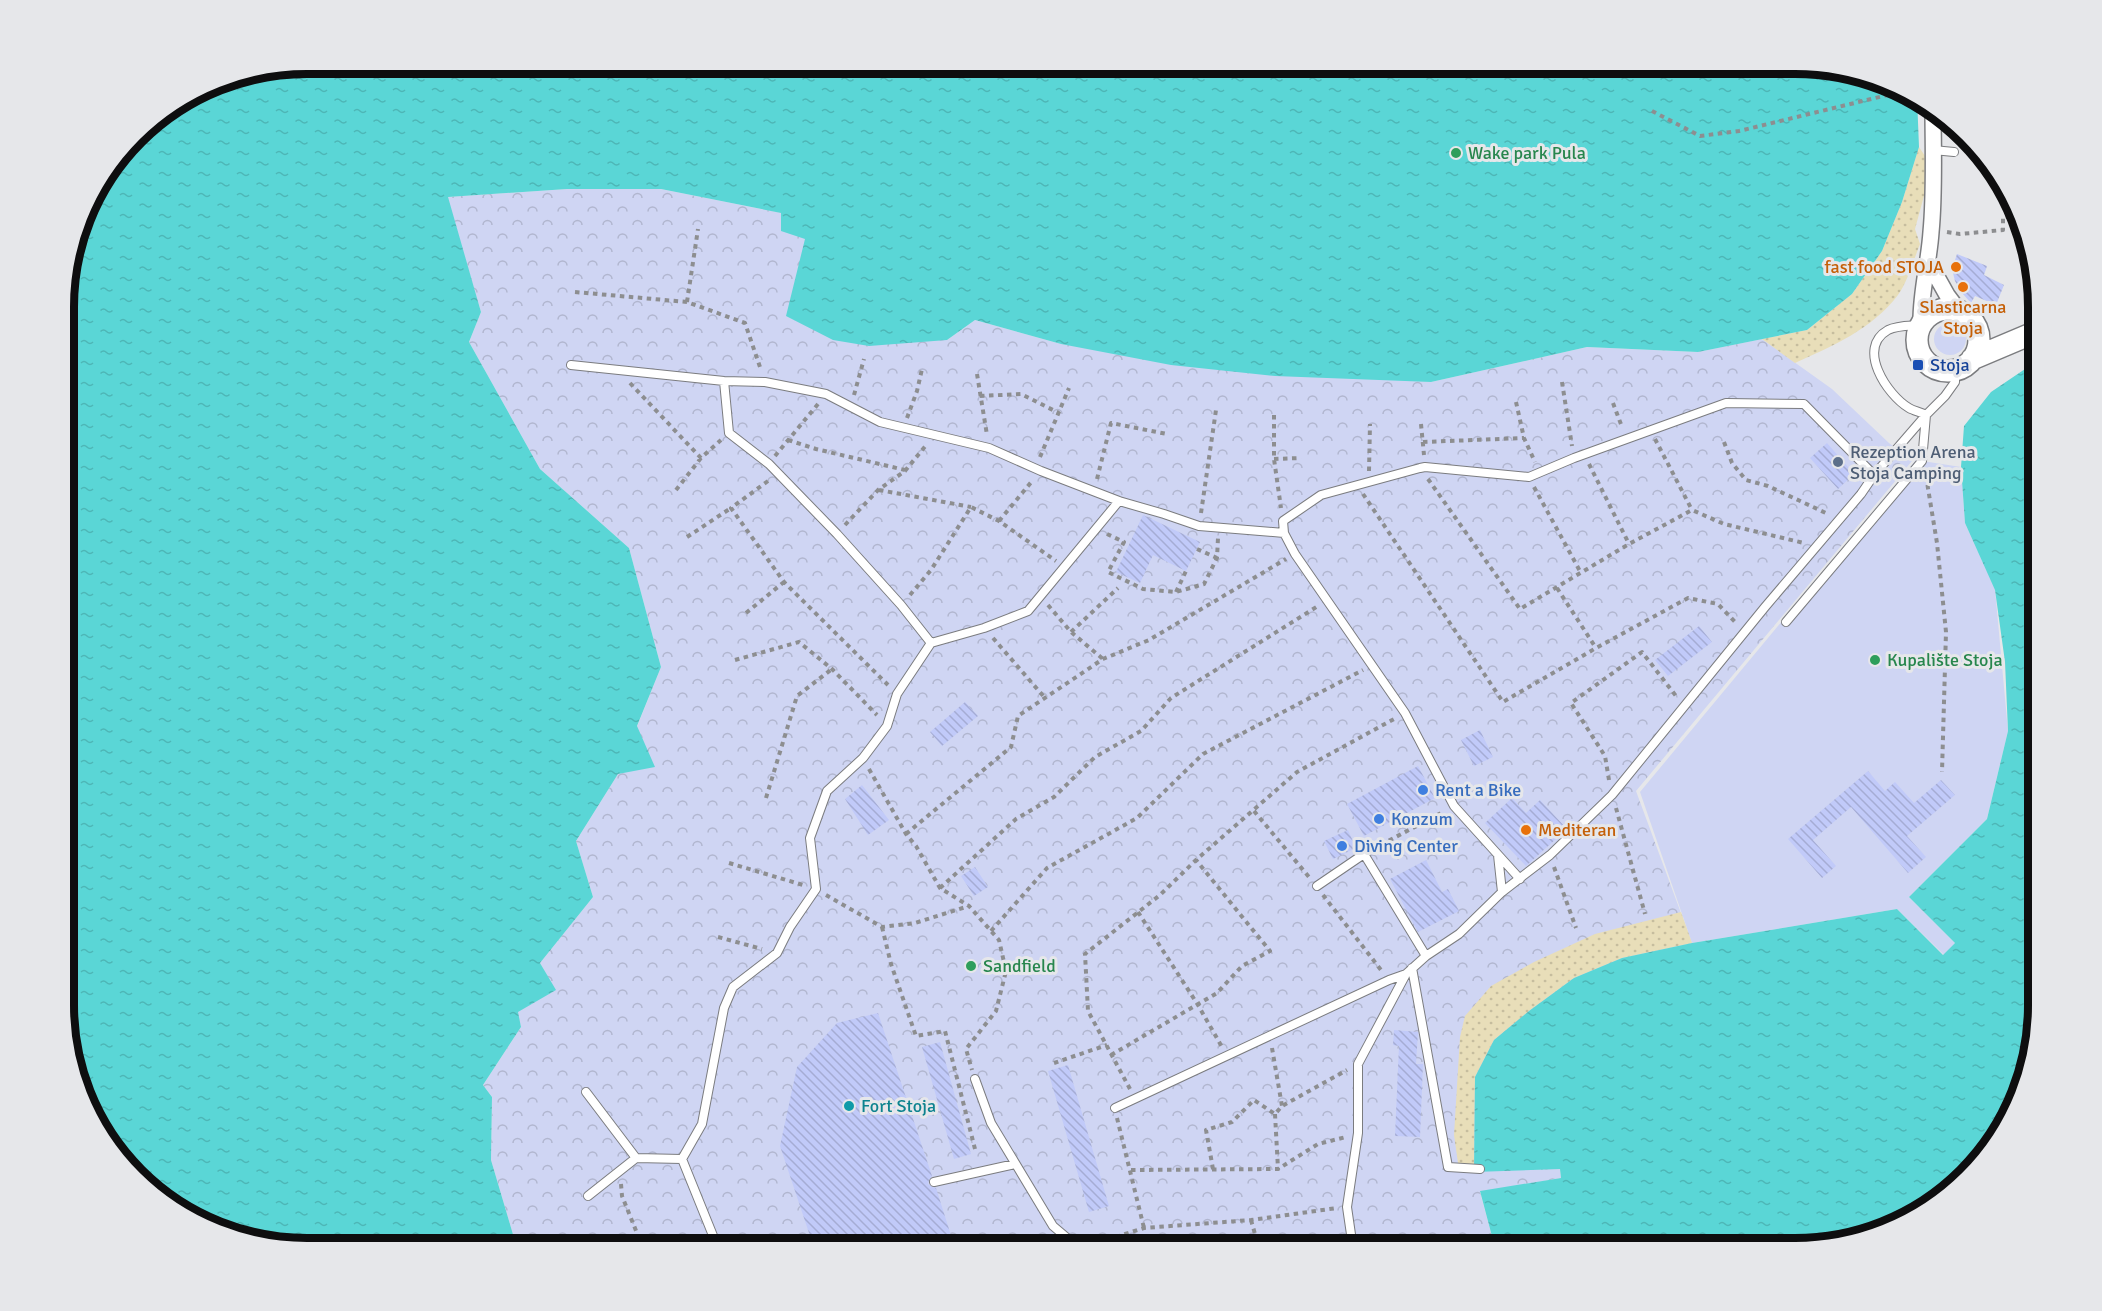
<svg xmlns="http://www.w3.org/2000/svg" width="2102" height="1311" font-family="Signika,sans-serif">
<defs>
<pattern id="forest-crowns" width="20" height="18" patternUnits="userSpaceOnUse" patternTransform="scale(1.5)"><rect width="20" height="18" fill="#cfd5f3"/><path d="M2 6a3 3 0 1 1 6 0M12 15a3 3 0 1 1 6 0" fill="none" stroke="#b1b6cf"/></pattern>
<pattern id="sand-dots" width="8" height="8" patternUnits="userSpaceOnUse" patternTransform="scale(1.5)"><rect width="8" height="8" fill="#e8deb9"/><path d="M2 2h.1M6 6h.1" fill="none" stroke="#c6bd9e" stroke-width="1.8" stroke-linecap="round"/></pattern>
<pattern id="water-ripples" width="26" height="14" patternUnits="userSpaceOnUse" patternTransform="scale(1.5)"><rect width="26" height="14" fill="#5ad6d6"/><path d="M2 4q2-2 4 0t4 0M15 11q2-2 4 0t4 0" fill="none" stroke="#4db6b6"/></pattern>
<pattern id="building-back-hatch" width="6" height="6" patternUnits="userSpaceOnUse" patternTransform="scale(1.5)"><rect width="6" height="6" fill="#c1caf9"/><path d="M-1 5l2 2M0 0l6 6M5-1l2 2" fill="none" stroke="#a5acd4"/></pattern>
</defs>
<rect width="100%" height="100%" fill="#e6e7ea"/>
<path fill="#cfd5f3" d="M1934 339a16 16 0 1 1 32 0a16 16 0 1 1-32 0Z
M 1916,460 L 1961,467 L 1965,523 L 1995,589 L 2008,731 L 1987,819 L 1909,897 L 1955,943 L 1944,955 L 1897,909 L 1692,943 L 1640,792 Z"/>
<path fill="url(#forest-crowns)" d="M 567,189 L 661,189 L 782,213 L 805,238 L 947,340 L 975,320 L 1061,344 L 1431,382 L 1587,347 L 1698,352 L 1762,339 L 1832,389 L 1889,443 L 1912,461 L 1636,791 L 1692,943 L 1622,958 L 1560,1169 L 1561,1178 L 1480,1192 L 1494,1244 L 1490,1248 L 517,1248 L 491,1160 L 492,1097 L 483,1085 L 521,1027 L 517,1012 L 555,990 L 540,963 L 593,897 L 576,841 L 618,774 L 661,667 L 629,548 L 540,469 L 469,342 L 481,312 L 447,197 Z"/>
<path fill="url(#sand-dots)" d="M 1919,147 L 1927,159 L 1928,181 L 1915,229 L 1920,244 C 1914,259 1907,283 1898,295 C 1872,329 1833,346 1795,363 L 1762,339 L 1807,330 L 1852,294 L 1882,251 L 1902,202 Z
M 1681,912 L 1692,943 L 1622,958 L 1574,978 L 1529,1011 L 1494,1040 L 1475,1077 L 1474,1172 L 1459,1170 L 1454,1135 L 1460,1037 L 1465,1016 L 1491,986 L 1534,962 L 1595,934 Z"/>
<path fill="url(#water-ripples)" d="M 306,63 L 1796,63 L 1874,76 L 1917,97 L 1919,147 L 1902,202 L 1882,251 L 1852,294 L 1807,330 L 1698,352 L 1587,347 L 1431,382 L 1275,376 L 1171,365 L 1061,344 L 975,320 L 947,340 L 869,346 L 833,340 L 786,316 L 805,239 L 781,231 L 781,213 L 661,189 L 567,189 L 448,197 L 481,312 L 469,342 L 540,469 L 629,548 L 661,667 L 637,726 L 655,767 L 618,774 L 576,841 L 593,897 L 540,963 L 556,990 L 518,1012 L 521,1027 L 483,1085 L 492,1097 L 491,1160 L 517,1248 L 306,1248 L 228,1235 L 171,1207 L 96,1127 L 65,1036 L 65,275 L 88,198 L 146,124 L 214,81 Z
M 2038,362 L 2038,1020 L 2026,1083 L 1998,1140 L 1917,1216 L 1811,1247 L 1490,1248 L 1494,1244 L 1480,1191 L 1561,1178 L 1560,1169 L 1474,1172 L 1475,1077 L 1494,1040 L 1529,1011 L 1574,978 L 1622,958 L 1692,943 L 1897,909 L 1943,955 L 1955,943 L 1909,897 L 1987,819 L 2008,731 L 2005,662 L 1995,590 L 1965,523 L 1961,467 L 1964,426 L 1991,392 L 2028,367 Z"/>
<path fill="url(#building-back-hatch)" d="M 1957,254 L 1987,266 L 1984,275 L 2004,285 L 1996,305 L 1975,296 L 1971,303 L 1962,293 L 1955,281 L 1952,269 Z
M 1827,443 L 1854,474 L 1838,489 L 1810,458 Z
M 1143,515 L 1200,542 L 1186,571 L 1153,555 L 1140,583 L 1116,572 Z
M 1699,626 L 1712,642 L 1668,676 L 1655,660 Z
M 965,702 L 978,716 L 942,746 L 930,732 Z
M 1480,730 L 1493,757 L 1474,766 L 1461,740 Z
M 1418,766 L 1435,798 L 1364,836 L 1347,804 Z
M 1868,771 L 1885,791 L 1895,782 L 1914,803 L 1941,780 L 1955,795 L 1907,836 L 1926,857 L 1908,873 L 1851,807 L 1813,840 L 1836,866 L 1822,878 L 1788,839 Z
M 862,785 L 889,820 L 868,835 L 845,799 Z
M 1512,798 L 1526,813 L 1540,800 L 1567,829 L 1526,866 L 1485,823 Z
M 1348,830 L 1356,848 L 1333,859 L 1324,841 Z
M 1426,860 L 1442,892 L 1448,889 L 1459,911 L 1418,932 L 1390,879 Z
M 975,867 L 988,887 L 974,896 L 961,876 Z
M 878,1013 L 932,1176 L 929,1180 L 928,1184 L 932,1187 L 936,1188 L 955,1248 L 814,1248 L 780,1146 L 797,1067 L 837,1023 Z
M 1394,1030 L 1418,1032 L 1416,1064 L 1423,1064 L 1420,1137 L 1395,1136 L 1399,1046 L 1393,1045 Z
M 940,1042 L 971,1154 L 954,1159 L 922,1047 Z
M 1068,1065 L 1109,1206 L 1089,1212 L 1048,1071 Z"/>
<g fill="none" stroke-linecap="round" stroke-linejoin="round">
<g stroke="#7b7c7f" stroke-width="10">
<path id="service" d="M 1933,150 L 1954,152
M 1921,325 C 1910,326 1898,325 1888,330 C 1856,348 1887,395 1909,408 C 1914,411 1921,412 1926,415
M 571,365 L 724,381 L 765,382 L 826,394 L 880,422 L 989,448 L 1041,471 L 1119,501 L 1164,514 L 1199,526 L 1284,533
M 724,381 L 729,433 L 769,464 L 837,534 L 901,605 L 931,643
M 1874,475 L 1926,415 L 1945,396 L 1955,382 L 1955,370
M 1786,622 L 1922,461 L 1926,415
M 1498,855 L 1502,892
M 1317,886 L 1364,854 L 1426,956
M 1412,968 L 1448,1167 L 1480,1169
M 975,1079 L 991,1123 L 1053,1226 L 1079,1248
M 586,1092 L 636,1158
M 1115,1108 L 1389,980 L 1406,974
M 934,1182 L 1015,1164
M 588,1196 L 636,1158 L 682,1159
M 718,1248 L 682,1159 L 702,1124 L 724,1008 L 733,987 L 777,953 L 790,927 L 816,889 L 810,838 L 827,791 L 863,758 L 887,726 L 897,694 L 931,643 L 984,628 L 1028,611 L 1119,501
M 1353,1248 L 1347,1207 L 1358,1133 L 1358,1064 L 1406,974 L 1426,956 L 1459,934 L 1502,892 L 1550,855 L 1612,795 L 1765,607 L 1861,494 L 1874,475 L 1804,404 L 1726,403 L 1574,458 L 1529,477 L 1425,467 L 1420,468 L 1321,495 L 1283,521 L 1284,533 L 1295,554 L 1405,713 L 1454,806 L 1520,879"/>
</g>
<g stroke="#7b7c7f" stroke-width="18">
<path id="minor" d="M 1928,261 L 1947,295 L 1959,311
M 1921,325 C 1920,294 1929,263 1931,232 C 1935,191 1933,148 1933,106"/>
</g>
<g stroke="#7b7c7f" stroke-width="24">
<path id="secondary" d="M1917 340a31 31 0 1 1 62 0a31 31 0 1 1-62 0Z
M 1972,359 L 2036,332"/>
</g>
<path stroke="#8d8e90" stroke-width="4" stroke-dasharray="4.5 4.5" stroke-linecap="butt" d="M 1652,111 L 1700,136 L 1739,131 L 1904,91
M 1947,232 L 1960,234 L 2003,230 L 2003,217 L 2016,216
M 575,292 L 687,302 L 745,323 L 761,370
M 687,302 L 698,229
M 977,374 L 987,435
M 1562,382 L 1572,446
M 630,383 L 701,458 L 721,440
M 854,395 L 864,359
M 980,396 L 1021,394 L 1059,413
M 1516,402 L 1524,438 L 1535,462
M 1613,403 L 1622,427
M 1274,415 L 1274,459 L 1281,508
M 907,418 L 917,391 L 922,369
M 1421,424 L 1424,455
M 1655,439 L 1692,510
M 788,440 L 816,449 L 905,470
M 1423,442 L 1524,438
M 1724,442 L 1732,463 L 1746,480 L 1768,486 L 1828,514
M 775,456 L 818,404
M 1040,457 L 1069,388
M 1274,459 L 1301,458
M 1589,464 L 1629,544
M 1369,471 L 1370,424
M 1926,476 L 1937,543 L 1946,632 L 1942,772
M 1097,479 L 1111,423 L 1167,434
M 1428,479 L 1520,609 L 1629,544 L 1692,510 L 1724,524 L 1804,543
M 768,481 L 731,508 L 784,582 L 888,685
M 1534,487 L 1581,573
M 676,490 L 701,458
M 879,490 L 971,507
M 1363,494 L 1503,702 L 1596,648 L 1688,598 L 1718,604 L 1737,624
M 1201,513 L 1216,410
M 999,521 L 1033,480
M 845,525 L 878,490 L 905,471 L 927,444
M 1107,534 L 1124,542 L 1108,572 L 1143,589 L 1176,592 L 1204,584 L 1217,558 L 1218,538
M 687,537 L 731,508
M 1197,549 L 1217,558
M 1557,588 L 1596,648
M 1176,592 L 1186,571
M 910,595 L 931,570 L 971,507 L 999,521 L 1056,561
M 1048,605 L 1071,632 L 1103,659
M 746,613 L 784,582
M 1071,632 L 1118,588
M 993,638 L 1045,698
M 735,660 L 799,642 L 832,669 L 877,715
M 869,769 L 906,834 L 916,846 L 940,888 L 969,906 L 999,940 L 1006,971 L 996,1011 L 966,1049 L 972,1070
M 1609,780 L 1605,756 L 1571,703 L 1642,652 L 1676,696
M 766,798 L 797,696 L 832,669
M 1616,808 L 1645,914
M 1254,811 L 1309,877
M 906,834 L 1011,747 L 1018,716 L 1103,659 L 1149,640 L 1286,559
M 1373,849 L 1443,812
M 729,863 L 803,885
M 1554,867 L 1576,928
M 940,888 L 1016,819 L 1054,797 L 1095,757 L 1141,731 L 1171,698 L 1318,606
M 826,895 L 882,927 L 915,923 L 969,906
M 1323,895 L 1381,970
M 1138,912 L 1198,1005 L 1222,1047
M 882,927 L 891,964 L 916,1036 L 945,1031 L 975,1149
M 991,931 L 1047,868 L 1137,818 L 1203,754 L 1363,670
M 718,937 L 762,949
M 1272,1048 L 1282,1106
M 1111,1055 L 1217,993 L 1242,966 L 1270,951 L 1196,860
M 1054,1063 L 1107,1045
M 1130,1089 L 1088,1011 L 1085,954 L 1160,895 L 1196,860 L 1297,772 L 1394,719
M 1275,1114 L 1278,1169
M 1117,1118 L 1144,1228
M 1213,1169 L 1206,1130 L 1232,1122 L 1254,1100 L 1275,1114 L 1282,1106 L 1347,1070
M 1131,1170 L 1278,1169 L 1318,1144 L 1346,1137
M 621,1184 L 622,1196 L 643,1248
M 1251,1220 L 1259,1248
M 1090,1245 L 1144,1228 L 1251,1220 L 1337,1208"/>
<use href="#service" stroke="#fff" stroke-width="8"/>
<use href="#minor" stroke="#fff" stroke-width="15"/>
<use href="#secondary" stroke="#fff" stroke-width="21"/>
</g>
<g fill="#2e9e5b" stroke="#e6e7ea" stroke-width="2">
<circle cx="1456" cy="153" r="6"/>
<circle cx="1875" cy="660" r="6"/>
<circle cx="971" cy="966" r="6"/>
</g>
<g fill="#e8710a" stroke="#e6e7ea" stroke-width="2">
<circle cx="1956" cy="267" r="6"/>
<circle cx="1963" cy="287" r="6"/>
<circle cx="1526" cy="830" r="6"/>
</g>
<rect fill="#1a4fb4" stroke="#e6e7ea" stroke-width="2" x="1912" y="359" width="12" height="12" rx="3"/>
<circle fill="#5c6f8a" stroke="#e6e7ea" stroke-width="2" cx="1838" cy="462" r="6"/>
<g fill="#3f7fe0" stroke="#e6e7ea" stroke-width="2">
<circle cx="1423" cy="790" r="6"/>
<circle cx="1379" cy="819" r="6"/>
<circle cx="1342" cy="846" r="6"/>
</g>
<circle fill="#0f9aa8" stroke="#e6e7ea" stroke-width="2" cx="849" cy="1106" r="6"/>
<g text-anchor="middle" dominant-baseline="central" stroke-width="6" stroke-linejoin="round" paint-order="stroke">
<g font-size="18" fill="#27864d" stroke="#e6e7ea" text-anchor="start">
<text x="1468" y="153">Wake park Pula</text>
<text x="1887" y="660">Kupalište Stoja</text>
<text x="983" y="966">Sandfield</text>
</g>
<g font-size="18" fill="#c56008" stroke="#e6e7ea" text-anchor="end">
<text x="1944" y="267">fast food STOJA</text>
<text x="1963" y="307" text-anchor="middle">Slasticarna<tspan x="1963" dy="21">Stoja</tspan></text>
<text x="1538" y="830" text-anchor="start">Mediteran</text>
</g>
<g font-size="18" fill="#164399" stroke="#e6e7ea" text-anchor="start">
<text x="1930" y="365">Stoja</text>
</g>
<g font-size="18" fill="#4e5e75" stroke="#e6e7ea" text-anchor="start">
<text x="1850" y="452">Rezeption Arena<tspan x="1850" dy="21">Stoja Camping</tspan></text>
</g>
<g font-size="18" fill="#366cbe" stroke="#e6e7ea" text-anchor="start">
<text x="1435" y="790">Rent a Bike</text>
<text x="1391" y="819">Konzum</text>
<text x="1354" y="846">Diving Center</text>
</g>
<g font-size="18" fill="#0d838f" stroke="#e6e7ea" text-anchor="start">
<text x="861" y="1106">Fort Stoja</text>
</g>
</g>
<path d="M0 0H2102V1311H0ZM307 74H1795A233 233 0 0 1 2028 307V1005A233 233 0 0 1 1795 1238H307A233 233 0 0 1 74 1005V307A233 233 0 0 1 307 74Z" fill="#e6e7ea" fill-rule="evenodd"/>
<path fill="none" stroke="#0e0e0f" stroke-width="8" d="M307 74H1795A233 233 0 0 1 2028 307V1005A233 233 0 0 1 1795 1238H307A233 233 0 0 1 74 1005V307A233 233 0 0 1 307 74Z"/>
</svg>
